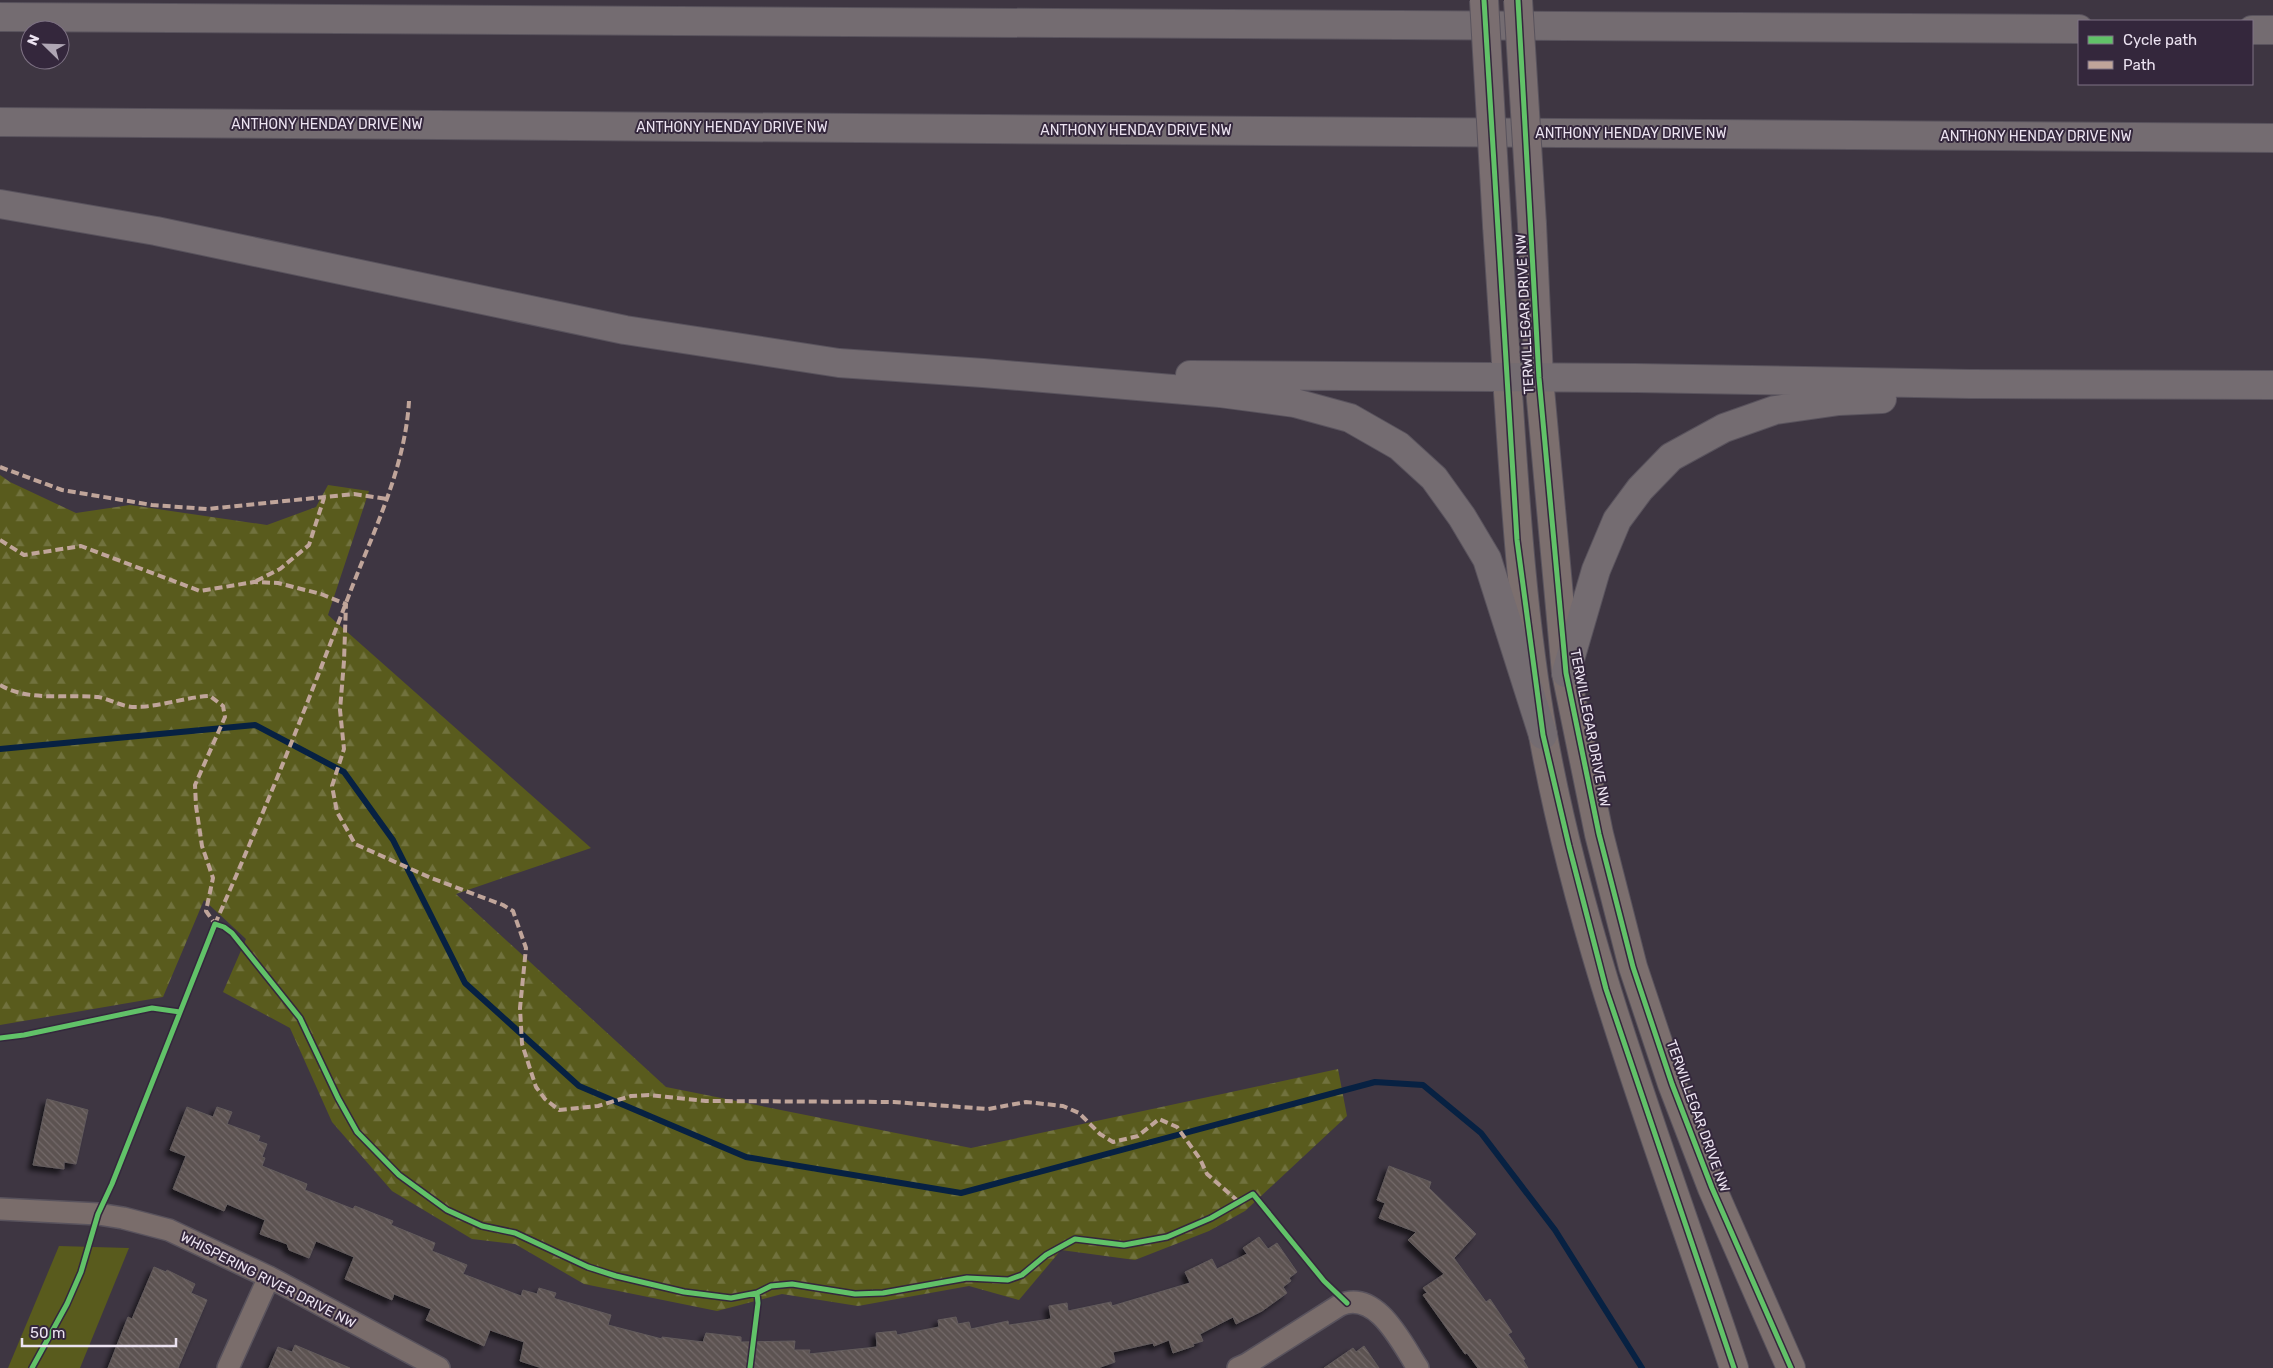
<svg xmlns="http://www.w3.org/2000/svg" width="2273" height="1368" font-family="Rubik,sans-serif">
<defs>
<pattern id="forest-firs" width="22" height="20" patternUnits="userSpaceOnUse" patternTransform="scale(1.25)"><rect width="22" height="20" fill="#595b1d"/><path d="M5 1l3.5 6h-7zM16 11l3.5 6h-7z" fill="#71723e"/></pattern>
<pattern id="building-back-hatch" width="6" height="6" patternUnits="userSpaceOnUse" patternTransform="scale(1.25)"><rect width="6" height="6" fill="#5c5251"/><path d="M-1 5l2 2M0 0l6 6M5-1l2 2" fill="none" stroke="#746b6a"/></pattern>
<filter id="shadow"><feDropShadow dx="-4.5" dy="4.5" stdDeviation="2.5" flood-color="#0009"/></filter>
</defs>
<rect width="100%" height="100%" fill="#3e3642"/>
<path fill="url(#forest-firs)" d="M 0,475 L 10,482 L 76,513 L 130,505 L 267,525 L 316,507 L 328,485 L 369,491 L 328,615 L 591,848 L 456,894 L 666,1087 L 971,1148 L 1338,1069 L 1347,1116 L 1245,1211 L 1209,1231 L 1135,1260 L 1061,1250 L 1019,1300 L 969,1286 L 858,1306 L 782,1294 L 717,1311 L 584,1284 L 515,1244 L 472,1239 L 392,1191 L 332,1122 L 290,1028 L 223,992 L 246,939 L 204,900 L 163,997 L 0,1025 Z"/>
<path fill="#595b1d" d="M 59,1246 L 129,1248 L 80,1368 L 8,1368 Z"/>
<g fill="none" stroke-linecap="round" stroke-linejoin="round">
<path stroke="#072142" stroke-width="6" d="M 0,749 L 255,725 L 344,772 L 393,840 L 465,983 L 579,1086 L 746,1157 L 961,1193 L 1375,1082 L 1423,1085 L 1481,1133 L 1555,1230 L 1642,1368"/>
</g>
<path fill="url(#building-back-hatch)" stroke="#625b5c" filter="url(#shadow)" d="M 47,1099 L 88,1110 L 76,1164 L 64,1162 L 64,1169 L 33,1165 Z
M 187,1107 L 213,1117 L 217,1107 L 232,1112 L 227,1124 L 260,1136 L 258,1141 L 267,1144 L 262,1157 L 265,1158 L 262,1166 L 307,1184 L 305,1190 L 353,1209 L 355,1206 L 393,1221 L 391,1225 L 435,1243 L 432,1251 L 467,1265 L 463,1274 L 521,1296 L 523,1290 L 537,1294 L 539,1288 L 556,1293 L 554,1298 L 556,1299 L 611,1315 L 608,1325 L 662,1339 L 662,1337 L 703,1342 L 706,1333 L 741,1337 L 741,1342 L 795,1341 L 794,1350 L 810,1350 L 809,1354 L 877,1347 L 876,1333 L 896,1331 L 897,1335 L 939,1327 L 938,1320 L 956,1317 L 958,1324 L 969,1322 L 971,1329 L 1008,1321 L 1009,1325 L 1051,1319 L 1049,1306 L 1067,1303 L 1068,1311 L 1111,1302 L 1112,1306 L 1190,1283 L 1185,1272 L 1212,1259 L 1217,1269 L 1247,1254 L 1243,1248 L 1259,1237 L 1268,1249 L 1277,1243 L 1297,1272 L 1289,1278 L 1291,1281 L 1283,1287 L 1287,1293 L 1262,1311 L 1236,1324 L 1233,1317 L 1200,1334 L 1203,1341 L 1193,1344 L 1194,1346 L 1173,1353 L 1169,1340 L 1154,1346 L 1153,1343 L 1113,1352 L 1115,1362 L 1098,1368 L 542,1368 L 520,1361 L 524,1342 L 490,1330 L 484,1346 L 426,1320 L 431,1309 L 394,1294 L 392,1300 L 345,1279 L 354,1257 L 316,1241 L 309,1258 L 289,1250 L 287,1244 L 260,1234 L 265,1220 L 227,1204 L 224,1211 L 173,1189 L 186,1156 L 170,1150 Z
M 1389,1166 L 1431,1182 L 1429,1188 L 1476,1234 L 1454,1258 L 1486,1302 L 1490,1299 L 1512,1332 L 1508,1334 L 1525,1359 L 1523,1360 L 1528,1368 L 1478,1368 L 1467,1353 L 1465,1354 L 1423,1295 L 1427,1293 L 1423,1288 L 1444,1274 L 1408,1240 L 1416,1232 L 1379,1218 L 1385,1203 L 1377,1200 Z
M 154,1267 L 166,1272 L 167,1270 L 195,1284 L 191,1293 L 207,1300 L 178,1368 L 108,1368 L 128,1317 L 132,1319 Z
M 295,1345 L 350,1368 L 269,1368 L 278,1347 L 292,1352 Z
M 1364,1346 L 1379,1368 L 1324,1368 L 1353,1348 L 1356,1352 Z"/>
<g fill="none" stroke-linecap="round" stroke-linejoin="round">
<g stroke="#59535d" stroke-width="24">
<path id="street" d="M 0,1209 L 98,1214 L 123,1218 L 169,1230 L 269,1277 L 439,1368
M 228,1368 L 269,1277
M 1238,1368 L 1247,1364 L 1340,1305 C 1377,1289 1402,1344 1418,1368"/>
</g>
<g stroke="#59535d" stroke-width="30">
<path id="secondary" d="M 1507,377 C 1515,497 1522,617 1543,735 C 1582,951 1665,1160 1734,1368
M 1539,378 L 1566,673 L 1599,834 L 1633,967 L 1672,1084 L 1712,1188 L 1791,1368"/>
</g>
<g stroke="#59535d" stroke-width="30">
<path id="primary" d="M 1532,224 L 1539,378
M 1497,225 L 1507,377"/>
</g>
<g stroke="#59535d" stroke-width="30">
<path id="highway" d="M 0,17 L 2079,29
M 2252,30 L 2273,30
M 0,122 L 2273,138
M 0,204 L 156,231 L 625,330 L 839,363 L 983,373 L 1220,393 L 1295,403 L 1350,418 L 1399,446 L 1434,478 L 1462,517 L 1487,559 L 1543,735
M 1190,375 L 1636,378 L 1970,384 L 2273,385
M 1566,673 L 1596,570 L 1617,520 L 1640,489 L 1671,457 L 1724,428 L 1775,410 L 1839,401 L 1882,399"/>
</g>
<use href="#street" stroke="#7a6d6b" stroke-width="21"/>
<use href="#secondary" stroke="#7c6f6e" stroke-width="28"/>
<use href="#primary" stroke="#7a6e70" stroke-width="28"/>
<use href="#highway" stroke="#746c71" stroke-width="28"/>
<g stroke="#59535d" stroke-width="30" stroke-linecap="butt">
<path id="primary-bridge" d="M 1484,0 L 1497,225
M 1518,0 L 1532,224"/>
</g>
<use href="#primary-bridge" stroke="#7a6e70" stroke-width="28"/>
<path stroke="#c0a59a" stroke-width="4" stroke-dasharray="8 4" stroke-linecap="butt" d="M 0,467 L 62,490 L 152,505 L 207,509 L 354,494 L 387,499
M 0,540 L 24,555 L 81,546 L 200,591 L 254,582 L 278,583 L 321,594 L 346,604 L 344,661 L 340,710 L 344,749 L 332,786 L 337,812 L 355,844 L 431,878 L 503,905 L 513,911 L 526,948 L 520,1008 L 522,1044 L 536,1087 L 545,1099 L 559,1110 L 598,1106 L 631,1096 L 649,1095 L 706,1101 L 894,1102 L 988,1109 L 1026,1102 L 1063,1106 L 1079,1113 L 1100,1134 L 1113,1142 L 1138,1136 L 1159,1119 L 1177,1127 L 1200,1159 L 1207,1174 L 1239,1202
M 256,581 L 280,569 L 309,545 L 324,498
M 0,685 C 29,702 66,694 98,697 C 110,699 122,707 135,707 C 160,707 185,697 210,696 L 223,706 L 225,717 L 195,785 L 196,806 L 202,846 L 213,878 L 206,911 L 215,924
M 215,924 C 263,816 307,705 349,595 C 373,532 405,469 409,401"/>
<g stroke="#34273c" stroke-width="8">
<path id="cycleway" d="M 1484,0 L 1517,540 L 1543,735 L 1569,846 L 1606,989 L 1734,1368
M 1518,0 L 1539,378 L 1566,673 L 1599,834 L 1633,967 L 1672,1084 L 1712,1188 L 1791,1368
M 0,1038 L 24,1035 L 152,1008 L 180,1012
M 32,1368 L 67,1304 L 81,1272 L 98,1214 L 112,1184 L 215,924 L 224,927 L 232,933 L 300,1018 L 338,1098 L 357,1132 L 399,1175 L 447,1210 L 482,1226 L 515,1233 L 588,1267 L 616,1276 L 684,1292 L 731,1298 L 757,1293 L 771,1286 L 792,1284 L 855,1294 L 883,1293 L 967,1278 L 1008,1280 L 1022,1275 L 1046,1255 L 1075,1239 L 1124,1245 L 1167,1237 L 1211,1218 L 1253,1194 L 1324,1281 L 1347,1303
M 750,1368 L 758,1303 L 757,1293"/>
</g>
<use href="#cycleway" stroke="#61c268" stroke-width="5"/>
</g>
<g text-anchor="middle" dominant-baseline="central" stroke-width="4" stroke-linejoin="round" paint-order="stroke">
<g font-size="14" fill="#ece3f1" stroke="#34273c">
<text x="327" y="124">ANTHONY HENDAY DRIVE NW</text>
<text x="732" y="127">ANTHONY HENDAY DRIVE NW</text>
<text x="1136" y="130">ANTHONY HENDAY DRIVE NW</text>
<text x="1631" y="133">ANTHONY HENDAY DRIVE NW</text>
<text x="2036" y="136">ANTHONY HENDAY DRIVE NW</text>
<text transform="translate(1525 314) rotate(-93)">TERWILLEGAR DRIVE NW</text>
<text transform="translate(1590 728) rotate(79)">TERWILLEGAR DRIVE NW</text>
<text transform="translate(1698 1116) rotate(70)">TERWILLEGAR DRIVE NW</text>
<text transform="translate(268 1280) rotate(27)">WHISPERING RIVER DRIVE NW</text>
</g>
</g>
<rect x="2078" y="20" width="175" height="65" fill="#34273c" stroke="#7e7284"/>
<rect x="2088" y="36" width="25" height="8" fill="#61c268" stroke="#7e7284"/>
<text x="2123" y="45" font-size="15" fill="#ece3f1">Cycle path</text>
<rect x="2088" y="61" width="25" height="8" fill="#c0a59a" stroke="#7e7284"/>
<text x="2123" y="70" font-size="15" fill="#ece3f1">Path</text>
<g transform="translate(45 45) rotate(293)"><circle r="24" fill="#34273c" stroke="#7e7284"/>
<path d="M0-4L9 19L0 12L-9 19Z" fill="#afa6b4"/>
<text y="-8" font-size="14" font-weight="bold" text-anchor="middle" fill="#ece3f1">N</text>
</g>
<path d="M22 1338v8h154v-8" fill="none" stroke="#ece3f1" stroke-width="2.5"/>
<text x="30" y="1338" font-size="15" fill="#ece3f1" stroke="#34273c" stroke-width="4" paint-order="stroke">50 m</text>
</svg>
